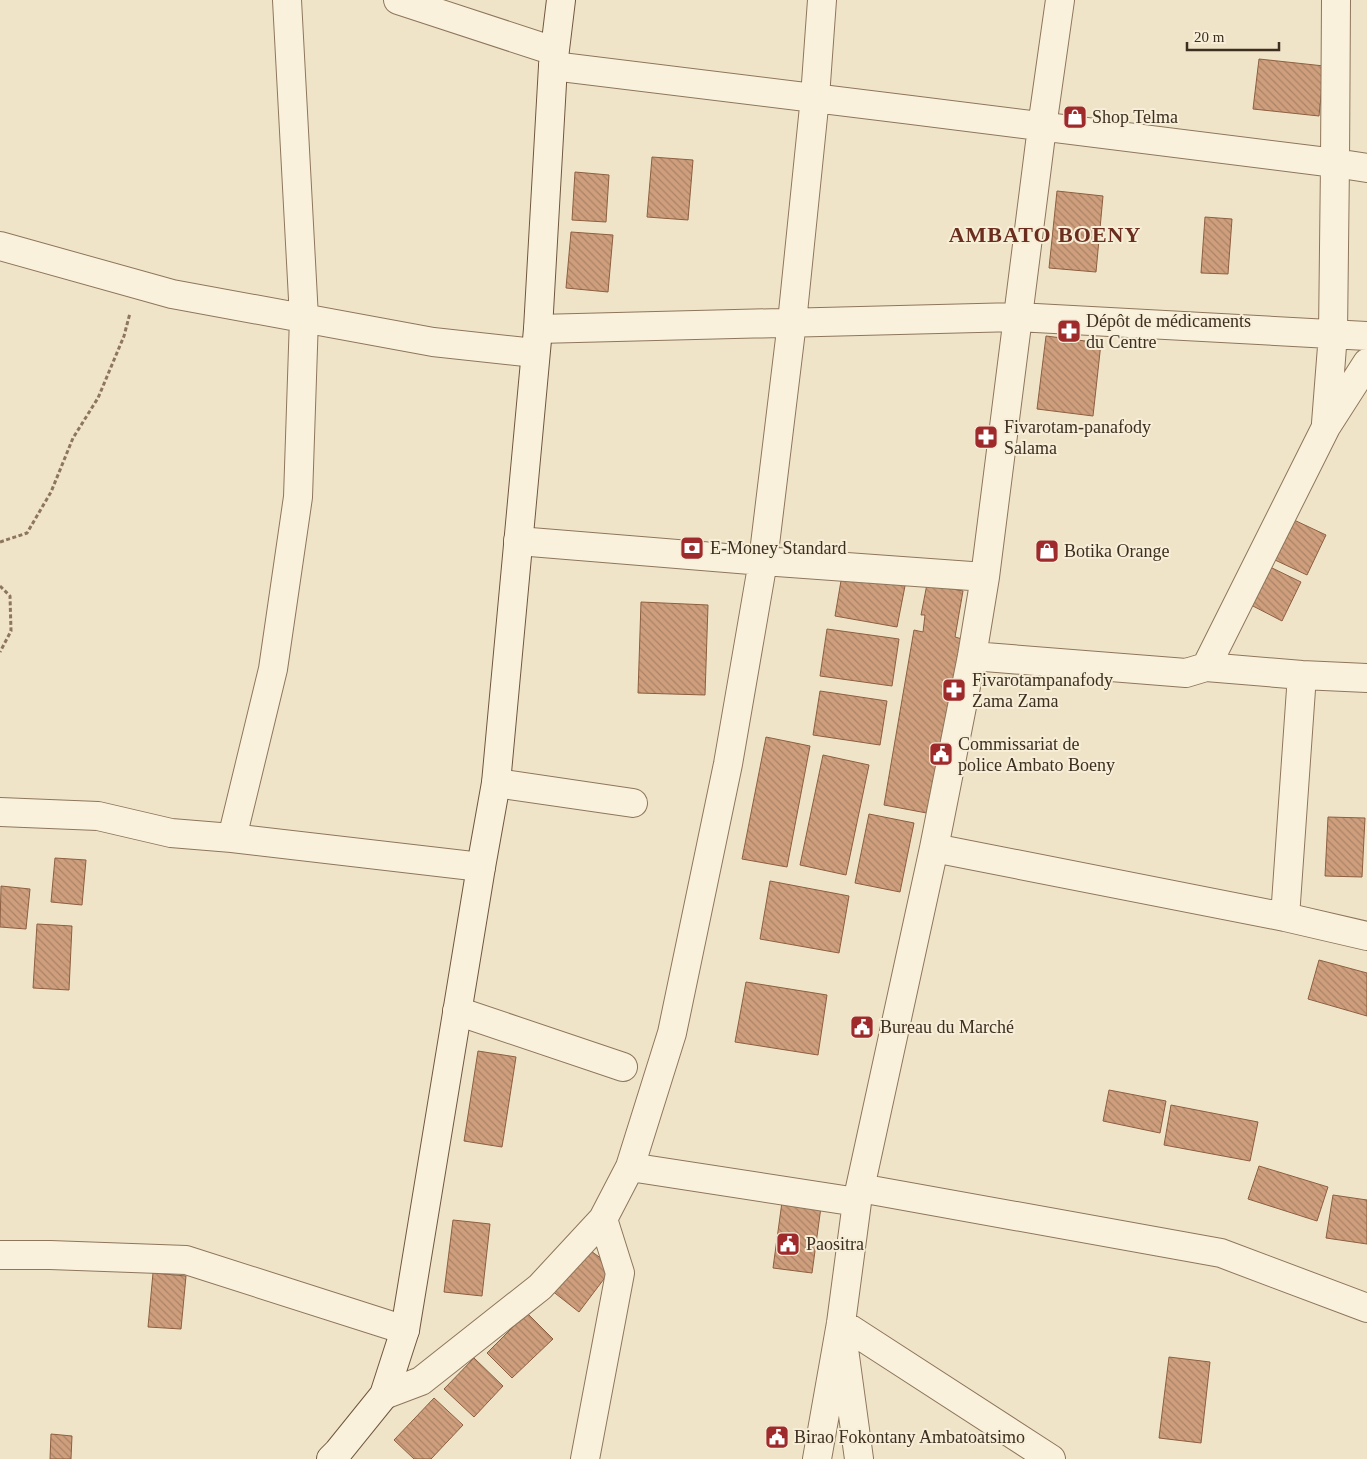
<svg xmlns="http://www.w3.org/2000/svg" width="1367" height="1459" font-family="Georgia,serif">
<defs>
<pattern id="building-back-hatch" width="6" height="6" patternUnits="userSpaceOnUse" patternTransform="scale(1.25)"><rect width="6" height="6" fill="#cf9f7d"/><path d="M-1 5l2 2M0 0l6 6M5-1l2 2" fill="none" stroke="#a98266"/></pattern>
</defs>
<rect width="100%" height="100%" fill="#f0e4c8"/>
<path fill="url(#building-back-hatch)" stroke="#8d5f41" d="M 1259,59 L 1324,66 L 1319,116 L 1253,109 Z
M 652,157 L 693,160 L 688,220 L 647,217 Z
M 575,172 L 609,175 L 606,222 L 572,220 Z
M 1057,191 L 1103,196 L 1096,272 L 1049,268 Z
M 1205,217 L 1232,219 L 1228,274 L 1201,273 Z
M 571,232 L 613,235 L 608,292 L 566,288 Z
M 1046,336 L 1101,343 L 1093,416 L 1037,409 Z
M 1294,520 L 1326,535 L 1307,575 L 1275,560 Z
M 1270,567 L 1301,582 L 1282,621 L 1251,605 Z
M 842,575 L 905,586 L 897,627 L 835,616 Z
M 927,584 L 963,591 L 955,637 L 962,639 L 932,814 L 884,805 L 914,630 L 923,632 L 925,615 L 921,615 Z
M 641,602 L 708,605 L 705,695 L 638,693 Z
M 827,629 L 899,639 L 892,686 L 820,676 Z
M 820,691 L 887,701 L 880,745 L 813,735 Z
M 766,737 L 810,746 L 787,867 L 742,859 Z
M 823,755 L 869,765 L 846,875 L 800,865 Z
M 869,814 L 914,823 L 900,892 L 855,883 Z
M 1328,817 L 1365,818 L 1362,877 L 1325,876 Z
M 55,858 L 86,860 L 82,905 L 51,902 Z
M 770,881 L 849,896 L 839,953 L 760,939 Z
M 1,886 L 30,889 L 26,929 L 0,927 Z
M 37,924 L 72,926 L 69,990 L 33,988 Z
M 1319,960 L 1367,973 L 1367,1016 L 1308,999 Z
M 746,982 L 827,995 L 818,1055 L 735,1042 Z
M 478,1051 L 516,1057 L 502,1147 L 464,1141 Z
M 1109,1090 L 1166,1101 L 1160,1133 L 1103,1121 Z
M 1171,1105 L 1258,1122 L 1250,1161 L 1164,1145 Z
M 1259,1166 L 1328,1187 L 1317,1221 L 1248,1199 Z
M 1333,1195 L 1367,1200 L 1367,1244 L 1326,1238 Z
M 782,1202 L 821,1207 L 812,1273 L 773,1268 Z
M 453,1220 L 490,1224 L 482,1296 L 444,1292 Z
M 584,1246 L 613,1267 L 579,1312 L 551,1290 Z
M 153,1273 L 186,1276 L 181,1329 L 148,1327 Z
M 527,1313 L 553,1339 L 512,1378 L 487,1353 Z
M 1169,1357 L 1210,1362 L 1201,1443 L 1159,1438 Z
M 474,1358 L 503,1386 L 474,1417 L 444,1389 Z
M 434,1398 L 463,1425 L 431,1459 L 414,1459 L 394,1440 Z
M 51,1434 L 72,1436 L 71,1459 L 50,1459 Z"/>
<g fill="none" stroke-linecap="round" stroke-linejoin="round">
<g stroke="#8d765c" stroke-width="30">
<path id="street" d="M 287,0 L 304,318 L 298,497 L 273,669 L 232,838 L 481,867
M 398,0 L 554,51
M 553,66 C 814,97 1074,131 1335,163 L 1367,168
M 0,246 L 172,294 L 433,342 L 535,353
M 538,329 L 1017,317 L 1367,336
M 1326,423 L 1333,334 L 1335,163 L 1336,0
M 518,541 L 763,561 L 985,577
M 972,656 L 1186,673 L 1206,667 L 1326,427 L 1367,363
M 1206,667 L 1302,675 L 1367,678
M 496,783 L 633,803
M 0,812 L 98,816 L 171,833 L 232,838
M 934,848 L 1285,917 L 1367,936
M 1285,917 L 1302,675
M 457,1011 L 623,1067
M 630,1167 L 857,1202
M 860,1188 L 1221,1253 L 1367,1308
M 0,1255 L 50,1255 L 186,1260 L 405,1330
M 841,1323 L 1051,1459
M 844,1349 L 859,1459
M 384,1395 L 421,1381 L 540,1287 L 603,1219 L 630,1167 L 672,1033 L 728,764 L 763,561 L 792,322 L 815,97 L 822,0
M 585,1459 L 620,1273 L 603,1219
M 817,1459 L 841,1323 L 857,1202 L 934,848 L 972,656 L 985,577 L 1042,127 L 1060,0"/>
</g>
<g stroke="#6f573f" stroke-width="30">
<path id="secondary" d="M 331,1459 L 338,1452 L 384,1395 L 405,1330 L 481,867 L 496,783 L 538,329 L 553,66 L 561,0"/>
</g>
<path stroke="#8d765c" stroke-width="3" stroke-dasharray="4 2.5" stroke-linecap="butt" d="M 0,542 L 27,533 L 51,492 L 73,438 L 98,398 L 124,336 L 130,313
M 0,586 L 10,596 L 11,631 L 0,652"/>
<use href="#street" stroke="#faf1dc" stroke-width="28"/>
<use href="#secondary" stroke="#faf1dc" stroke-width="28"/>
</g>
<defs>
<g id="shop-square" transform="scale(1.25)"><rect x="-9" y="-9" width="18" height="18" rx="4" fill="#9e2a2b" stroke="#f7eed8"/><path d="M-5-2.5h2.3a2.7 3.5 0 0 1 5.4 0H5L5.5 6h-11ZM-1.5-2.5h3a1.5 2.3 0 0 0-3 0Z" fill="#fff"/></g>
<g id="pharmacy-square" transform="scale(1.25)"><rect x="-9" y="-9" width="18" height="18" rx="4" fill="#9e2a2b" stroke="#f7eed8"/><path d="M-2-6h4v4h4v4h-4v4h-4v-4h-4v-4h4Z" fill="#fff"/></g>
<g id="bank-square" transform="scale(1.25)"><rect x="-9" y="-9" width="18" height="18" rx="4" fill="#9e2a2b" stroke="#f7eed8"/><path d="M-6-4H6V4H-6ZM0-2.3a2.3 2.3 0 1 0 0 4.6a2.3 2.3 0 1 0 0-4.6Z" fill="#fff"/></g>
<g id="civic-square" transform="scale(1.25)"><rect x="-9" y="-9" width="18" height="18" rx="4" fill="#9e2a2b" stroke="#f7eed8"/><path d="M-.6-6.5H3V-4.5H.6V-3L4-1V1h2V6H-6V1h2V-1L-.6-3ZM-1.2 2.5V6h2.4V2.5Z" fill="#fff"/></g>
</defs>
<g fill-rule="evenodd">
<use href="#shop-square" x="1075" y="117"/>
<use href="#pharmacy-square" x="1069" y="331"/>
<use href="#pharmacy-square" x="986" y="437"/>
<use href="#bank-square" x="692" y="548"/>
<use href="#shop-square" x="1047" y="551"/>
<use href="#pharmacy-square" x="954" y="690"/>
<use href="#civic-square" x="941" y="754"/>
<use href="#civic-square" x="862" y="1027"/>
<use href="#civic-square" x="788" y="1244"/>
<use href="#civic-square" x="777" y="1437"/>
</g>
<g text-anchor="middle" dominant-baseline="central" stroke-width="4" stroke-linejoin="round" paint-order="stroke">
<g font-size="18" fill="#3d2e20" stroke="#f7eed8" text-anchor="start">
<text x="1092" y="117">Shop Telma</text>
<text x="1086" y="321">Dépôt de médicaments<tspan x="1086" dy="21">du Centre</tspan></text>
<text x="1004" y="427">Fivarotam-panafody<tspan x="1004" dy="21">Salama</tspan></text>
<text x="710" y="548">E-Money Standard</text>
<text x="1064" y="551">Botika Orange</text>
<text x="972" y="680">Fivarotampanafody<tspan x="972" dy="21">Zama Zama</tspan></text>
<text x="958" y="744">Commissariat de<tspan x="958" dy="21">police Ambato Boeny</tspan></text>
<text x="880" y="1027">Bureau du Marché</text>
<text x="806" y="1244">Paositra</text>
<text x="794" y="1437">Birao Fokontany Ambatoatsimo</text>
</g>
<g font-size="22" font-weight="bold" letter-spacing="1" fill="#6b2e1e" stroke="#f7eed8">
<text x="1045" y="234">AMBATO BOENY</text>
</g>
</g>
<path d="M1187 42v8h92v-8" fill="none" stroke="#3d2e20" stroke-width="2.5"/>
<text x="1194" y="42" font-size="15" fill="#3d2e20" stroke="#f7eed8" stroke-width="4" paint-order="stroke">20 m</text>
</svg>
